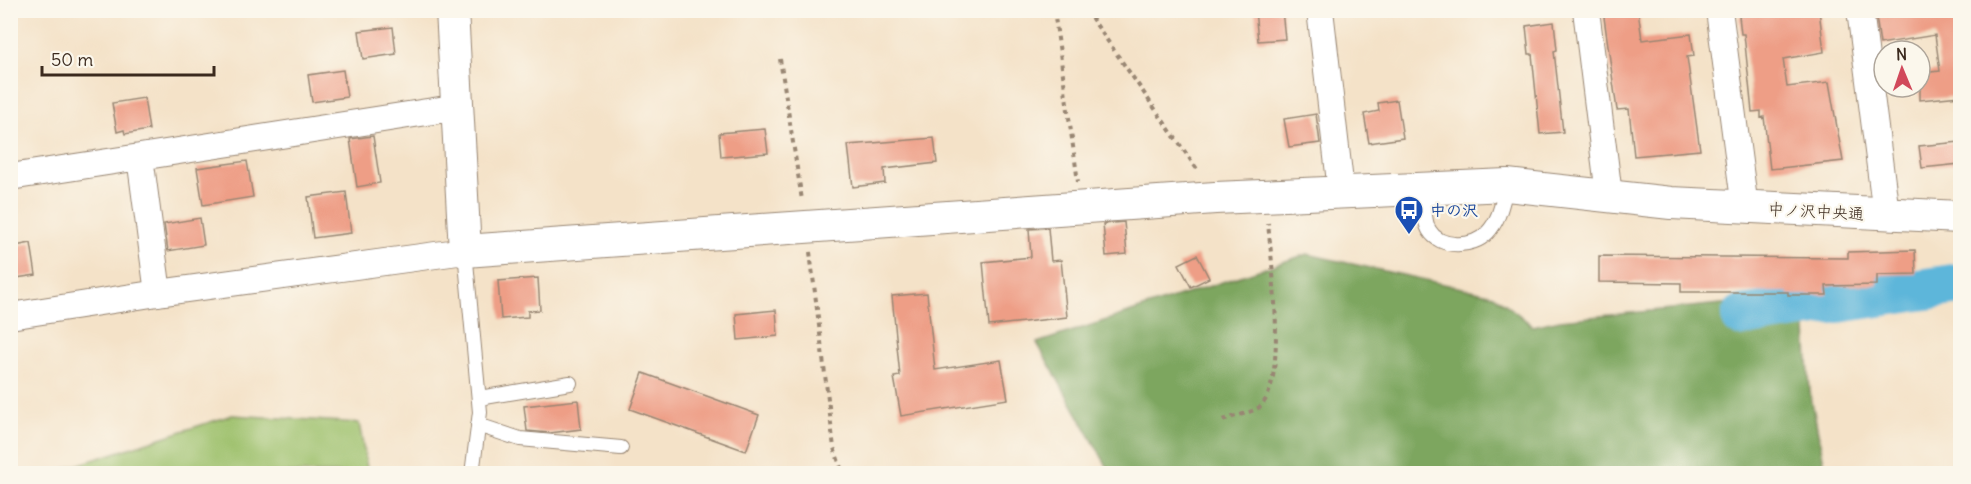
<svg xmlns="http://www.w3.org/2000/svg" width="1971" height="484" font-family="Delius,'Klee One',sans-serif">
<rect width="100%" height="100%" fill="#fbf7ec"/>
<filter id="ink" filterUnits="userSpaceOnUse"><feTurbulence type="fractalNoise" baseFrequency=".0167" numOctaves="2"/><feDisplacementMap in="SourceGraphic" scale="12" xChannelSelector="R" yChannelSelector="G"/><feConvolveMatrix kernelMatrix="1 2 1 2 8 2 1 2 1" color-interpolation-filters="sRGB"/></filter>
<filter id="wash" filterUnits="userSpaceOnUse"><feTurbulence type="fractalNoise" baseFrequency=".008" numOctaves="4" result="noise"/><feDisplacementMap in="SourceGraphic" scale="24" xChannelSelector="R" yChannelSelector="G"/><feGaussianBlur stdDeviation="1.35" result="paint"/><feColorMatrix in="noise" values="0 0 0 0 0 0 0 0 0 0 0 0 0 0 0 0 0 1.4 0 .05"/><feComposite in="paint" operator="in"/></filter>
<g filter="url(#wash)">
<rect width="100%" height="100%" fill="#f4e2c8"/>
<path fill="#9cc06a" stroke="#6c7544" stroke-width="1.5" d="M 232,415 L 359,423 L 368,473 L 52,473 Z"/>
<path fill="#7da65e" stroke="#5c683e" stroke-width="1.5" d="M 1307,254 L 1494,295 L 1533,326 L 1560,320 L 1741,302 L 1804,299 L 1810,392 L 1826,473 L 1111,473 L 1037,343 Z"/>
<g fill="none" stroke-linecap="round" stroke-linejoin="round">
<path stroke="#5db6da" stroke-width="42" d="M 1742,316 L 1960,284"/>
</g>
<g id="blocks">
<path fill="#ee9e86" d="M 1255,10 L 1282,10 L 1285,39 L 1258,41 Z
M 1603,10 L 1638,10 L 1642,40 L 1691,34 L 1694,56 L 1687,57 L 1700,150 L 1634,156 L 1629,109 L 1617,110 Z
M 1747,10 L 1819,10 L 1824,52 L 1783,59 L 1787,87 L 1829,82 L 1843,161 L 1770,169 L 1764,117 L 1761,118 L 1761,111 L 1752,112 L 1744,34 L 1741,34 L 1739,16 L 1747,15 Z
M 1908,10 L 1910,16 L 1960,10 L 1960,96 L 1920,100 L 1920,73 L 1940,71 L 1935,35 L 1880,44 L 1876,16 Z
M 1554,22 L 1557,50 L 1554,51 L 1563,132 L 1540,134 L 1532,54 L 1529,54 L 1526,26 Z
M 393,27 L 396,54 L 363,59 L 359,31 Z
M 343,70 L 347,97 L 312,102 L 308,75 Z
M 144,98 L 149,130 L 125,134 L 124,130 L 117,132 L 112,103 Z
M 1397,100 L 1403,138 L 1369,143 L 1364,114 L 1379,111 L 1378,103 Z
M 1316,114 L 1320,143 L 1289,147 L 1284,119 Z
M 765,129 L 768,153 L 721,157 L 719,133 Z
M 373,136 L 380,183 L 357,187 L 350,139 Z
M 934,138 L 937,163 L 884,169 L 885,183 L 853,187 L 848,145 Z
M 1960,142 L 1960,164 L 1922,168 L 1919,146 Z
M 247,161 L 253,197 L 203,205 L 197,168 Z
M 346,192 L 351,233 L 313,238 L 308,197 Z
M 200,218 L 204,245 L 168,251 L 164,224 Z
M 1124,222 L 1127,254 L 1106,256 L 1103,224 Z
M 1048,228 L 1051,261 L 1061,260 L 1067,317 L 989,326 L 983,262 L 1031,257 L 1029,229 Z
M 31,243 L 36,275 L 10,279 L 10,247 Z
M 1915,250 L 1916,274 L 1877,275 L 1877,285 L 1826,286 L 1827,295 L 1788,295 L 1788,292 L 1681,292 L 1681,283 L 1599,282 L 1599,256 L 1848,258 L 1848,252 Z
M 1197,255 L 1209,278 L 1191,287 L 1179,264 Z
M 538,278 L 540,310 L 528,311 L 528,317 L 501,319 L 498,281 Z
M 927,293 L 935,370 L 1001,360 L 1008,399 L 901,416 L 894,377 L 900,376 L 892,296 Z
M 776,310 L 778,336 L 738,340 L 736,314 Z
M 643,373 L 759,415 L 746,451 L 630,409 Z
M 578,400 L 581,429 L 550,433 L 527,431 L 524,406 Z"/>
</g>
</g>
<g filter="url(#ink)">
<use href="#blocks" fill-opacity="0" stroke="#988673" stroke-width="1.5"/>
<g fill="none" stroke-linecap="round" stroke-linejoin="round">
<g stroke="#988673" stroke-width="16">
<path id="service" d="M 1424,188 C 1424,200 1423,219 1429,230 C 1440,249 1473,248 1487,233 C 1500,220 1502,202 1507,185
M 465,251 L 480,412 L 472,474
M 479,398 L 570,383
M 478,425 L 520,439 L 621,448"/>
</g>
<g stroke="#988673" stroke-width="28">
<path id="minor" d="M 1320,10 L 1341,191
M 1586,10 L 1609,195
M 1719,10 L 1745,208
M 1860,10 L 1886,214
M 10,177 L 140,157
M 158,293 L 140,157 L 459,107
M 10,316 L 158,293 L 465,251"/>
</g>
<g stroke="#988673" stroke-width="34">
<path id="tertiary" d="M 452,10 L 465,251 L 1215,198 L 1507,185 L 1671,203 L 1960,217"/>
</g>
<path stroke="#988673" stroke-width="4" stroke-dasharray="4.5 4.5" stroke-linecap="butt" d="M 1054,10 L 1078,182
M 1086,10 L 1199,172
M 780,59 L 802,200
M 810,252 L 834,448 L 843,474
M 1223,420 C 1233,416 1248,414 1258,408 C 1289,388 1271,258 1268,223"/>
<use href="#service" stroke="#fff" stroke-width="14"/>
<use href="#minor" stroke="#fff" stroke-width="26"/>
<use href="#tertiary" stroke="#fff" stroke-width="32"/>
</g>
</g>
<defs>
<g id="bus-pin" transform="scale(1.5)"><path d="M0 17L-7.5 6A9.5 9.5 0 1 1 7.5 6Z" fill="#1a4fb4" stroke="#fbf7ec"/><path d="M-5-6H5V4H4V6H2V4H-2V6H-4V4H-5ZM-3.5-4V0h7V-4ZM-3.5 1.2v1.5H-2V1.2ZM2 1.2v1.5H3.5V1.2Z" fill="#fff"/></g>
</defs>
<g fill-rule="evenodd">
<use href="#bus-pin" x="1409" y="210"/>
</g>
<g text-anchor="middle" dominant-baseline="central" stroke-width="4.5" stroke-linejoin="round" paint-order="stroke">
<g font-size="16" font-weight="bold" fill="#164399" stroke="#fbf7ec" text-anchor="start">
<text x="1430" y="210">中の沢</text>
</g>
<g font-size="16" fill="#3b2a1e" stroke="#fbf7ec">
<text transform="translate(1816 211) rotate(3)">中ノ沢中央通</text>
</g>
</g>
<rect width="1971" height="484" fill="none" stroke="#fbf7ec" stroke-width="36"/>
<g transform="translate(1902 69) rotate(358)"><circle r="28" fill="#fbf7ec" stroke="#aea59a" stroke-width="1.5"/>
<path d="M0-4.5L10 22L0 15L-10 22Z" fill="#d1495b"/>
<text y="-9" font-size="16" font-weight="bold" text-anchor="middle" fill="#3b2a1e">N</text>
</g>
<path d="M42 66v9h172v-9" fill="none" stroke="#3b2a1e" stroke-width="3"/>
<text x="51" y="66" font-size="18" fill="#3b2a1e" stroke="#fbf7ec" stroke-width="4.5" paint-order="stroke">50 m</text>
</svg>
